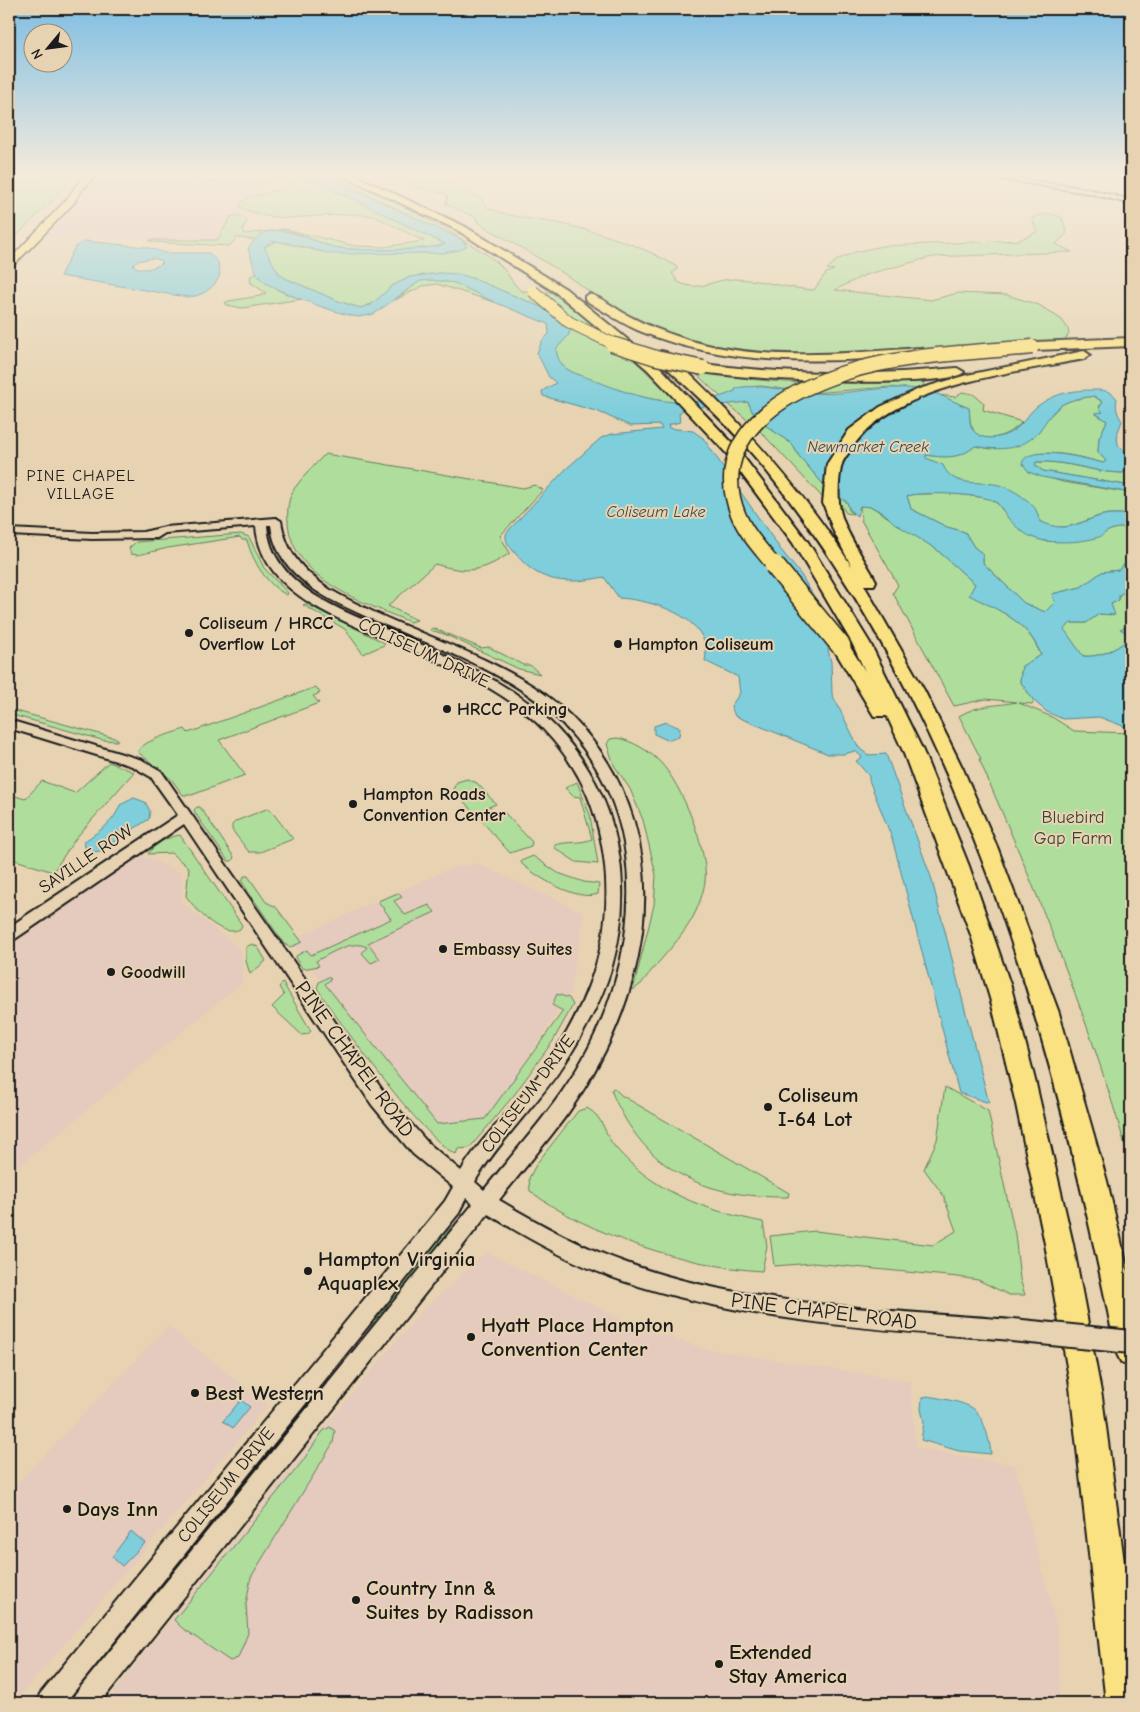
<svg xmlns="http://www.w3.org/2000/svg" width="1140" height="1712" font-family="'Comic Neue',sans-serif">
<rect width="100%" height="100%" fill="#e7d3b1"/>
<filter id="ink" filterUnits="userSpaceOnUse"><feTurbulence type="fractalNoise" baseFrequency=".02" numOctaves="2"/><feDisplacementMap in="SourceGraphic" scale="10" xChannelSelector="R" yChannelSelector="G"/><feConvolveMatrix kernelMatrix="1 2 1 2 8 2 1 2 1" color-interpolation-filters="sRGB"/></filter>
<g filter="url(#ink)">
<path fill="#e5cabe" d="M 97,181 L 102,186 L 199,181 L 239,182 L 255,186 L 249,197 L 239,204 L 242,209 L 238,215 L 231,217 L 217,240 L 43,238 Z
M 141,855 L 182,873 L 181,902 L 241,950 L 242,983 L 9,1174 L 9,946 Z
M 478,864 L 584,913 L 570,994 L 485,1123 L 432,1128 L 290,940 L 453,867 Z
M 486,1252 L 633,1325 L 705,1349 L 910,1381 L 916,1448 L 1015,1465 L 1057,1627 L 1060,1703 L 105,1703 L 322,1430 L 421,1312 Z
M 168,1326 L 268,1405 L 14,1703 L 9,1703 L 9,1492 Z"/>
<path fill="#afdd9b" stroke="#667c5c" d="M 9,175 L 72,175 L 53,200 L 9,243 Z
M 100,175 L 296,175 L 353,199 L 445,244 C 429,251 352,251 334,247 C 317,243 303,233 286,231 C 274,229 267,237 257,239 C 251,240 243,238 237,238 L 229,246 L 152,242 L 149,240 L 217,240 L 231,217 L 238,215 L 247,220 L 243,230 L 245,234 L 285,229 L 355,246 L 384,247 L 424,241 L 374,216 L 351,214 L 287,218 L 266,216 L 242,209 L 239,204 L 249,197 L 294,186 L 283,180 L 267,180 L 264,184 L 255,186 L 239,182 L 199,181 L 101,186 L 97,181 Z
M 321,175 C 354,175 469,240 497,262 C 507,271 512,283 521,291 L 551,292 L 610,336 L 678,403 C 648,400 622,392 594,381 C 579,374 569,374 557,360 L 556,349 L 561,343 L 541,307 L 472,278 L 440,273 L 410,277 L 392,286 L 374,303 L 360,308 L 338,301 L 285,278 C 275,271 268,258 264,247 L 277,241 L 319,251 L 433,253 L 466,243 L 347,184 Z
M 387,175 L 471,175 L 445,180 L 468,193 L 480,197 C 483,200 485,206 489,208 C 512,219 541,219 567,225 C 603,233 646,247 677,267 L 677,270 L 672,273 L 678,282 C 700,293 712,279 734,279 C 761,279 788,289 814,290 L 826,273 L 834,270 L 827,269 L 837,260 L 855,252 L 882,246 L 1019,240 L 1037,232 L 1032,219 C 1040,212 1053,213 1062,218 L 1067,233 L 1056,244 L 1072,252 L 932,257 L 865,275 L 835,290 L 931,300 L 958,293 L 1007,295 L 1039,305 L 1062,320 L 1068,329 L 1069,334 L 1059,348 C 993,350 927,352 862,353 C 793,354 717,358 653,329 C 620,315 592,293 563,273 C 538,257 511,242 485,227 L 476,220 L 477,218 L 446,204 L 448,195 L 409,184 L 408,180 L 394,180 Z
M 257,273 C 268,287 284,294 302,299 L 242,308 L 227,305 L 225,303 L 229,301 L 260,296 L 266,293 L 251,283 L 250,277 Z
M 431,280 L 455,283 L 494,302 L 437,284 L 423,286 L 395,300 L 420,281 Z
M 692,370 C 767,386 845,385 922,380 L 924,384 L 921,389 L 888,387 L 812,393 L 761,386 L 744,387 L 721,397 Z
M 962,392 L 973,394 L 984,403 L 983,410 L 1022,422 C 1012,434 980,449 972,427 C 969,422 970,414 969,408 L 938,395 L 956,397 Z
M 1094,396 L 1103,403 L 1099,406 L 1103,412 L 1096,414 L 1107,421 L 1099,438 L 1098,452 L 1106,461 L 1103,463 C 1081,457 1057,451 1035,454 L 1029,472 L 1063,482 L 1131,493 L 1131,515 C 1121,514 1109,513 1099,516 C 1081,522 1051,538 1037,516 L 952,478 L 925,458 L 926,455 C 943,458 961,458 975,446 L 991,449 L 1047,419 L 1061,405 L 1072,400 Z
M 748,402 L 753,413 L 765,425 L 792,444 L 799,456 L 829,491 L 847,502 L 849,510 L 853,514 L 846,513 L 840,503 L 824,499 L 758,429 L 727,403 Z
M 325,454 L 523,488 L 535,485 L 543,490 L 500,536 L 510,553 C 482,572 468,574 435,564 L 388,606 L 417,620 L 410,622 C 365,603 292,580 288,522 C 287,510 288,499 294,489 C 303,476 315,465 325,454 Z
M 1036,462 C 1066,460 1093,473 1123,473 L 1131,463 L 1131,486 L 1043,471 L 1034,465 Z
M 939,492 L 989,498 L 998,504 L 1009,519 L 1044,541 L 1084,540 L 1116,528 L 1131,527 L 1131,562 L 1123,565 L 1119,570 L 1102,572 L 1081,587 L 1052,594 L 1055,602 L 1045,612 L 1024,603 L 983,563 L 983,554 L 974,547 L 965,532 L 947,527 L 911,509 L 907,496 C 918,492 928,496 939,492 Z
M 860,506 L 872,507 L 936,549 L 975,584 L 970,595 C 1000,611 1028,621 1041,656 L 1022,666 L 1020,681 L 1034,701 L 1032,704 L 1019,703 L 1052,717 L 1074,731 L 1131,733 L 1131,1167 C 1093,1027 1037,892 979,759 L 981,759 L 959,716 C 978,704 998,706 1017,702 L 986,699 L 954,706 L 893,593 L 898,585 L 861,520 Z
M 241,534 L 249,537 L 264,568 L 288,593 L 287,595 C 267,586 252,560 247,540 L 242,540 L 240,537 L 168,548 L 138,555 L 131,554 L 129,548 L 136,542 Z
M 1131,588 L 1131,626 L 1121,629 L 1125,632 L 1127,640 C 1116,650 1097,658 1083,656 L 1063,629 L 1071,623 L 1086,623 L 1099,614 L 1114,615 L 1111,604 L 1119,600 L 1119,595 Z
M 306,604 L 385,643 L 384,645 L 363,654 L 345,629 L 303,605 Z
M 433,628 L 481,648 L 489,647 L 523,665 L 530,665 L 540,674 L 519,669 L 444,634 L 430,630 Z
M 316,687 L 320,693 L 313,696 L 319,703 L 219,740 L 245,775 L 192,795 L 183,795 L 172,780 L 138,752 C 141,741 173,733 185,729 L 188,733 Z
M 9,709 L 118,739 L 117,741 L 102,740 L 9,714 Z
M 617,738 C 631,740 651,752 660,762 C 681,783 709,852 705,881 C 704,890 700,902 696,911 C 684,938 659,959 641,984 L 633,990 L 654,905 L 656,875 L 643,820 L 630,789 L 614,765 L 607,744 L 610,739 Z
M 109,762 L 134,772 L 76,838 L 53,872 L 9,858 L 9,794 L 25,799 L 42,781 L 75,793 Z
M 467,779 L 477,783 L 496,804 L 474,813 L 453,789 L 457,782 Z
M 577,782 L 590,815 L 598,864 L 576,862 L 555,848 L 555,845 C 567,841 581,844 592,839 L 580,797 L 573,796 L 565,788 Z
M 197,807 L 200,807 L 234,857 L 232,861 L 228,861 L 195,813 L 194,810 Z
M 269,808 L 293,839 L 260,852 L 249,852 L 232,830 L 232,825 L 236,821 Z
M 503,811 L 532,842 L 531,846 L 510,853 L 481,820 Z
M 180,835 L 242,925 L 240,929 C 222,939 196,910 186,896 L 189,868 L 171,853 L 148,854 C 155,843 168,837 180,835 Z
M 533,856 L 558,873 L 584,882 L 599,884 L 598,894 C 577,902 537,877 522,864 L 521,861 Z
M 244,876 L 248,876 L 266,902 L 276,907 L 302,942 L 291,947 L 284,944 L 242,882 Z
M 398,893 L 402,897 L 394,901 L 405,915 L 429,905 L 435,912 L 368,943 L 380,959 L 371,963 L 362,953 L 367,947 C 351,939 330,954 316,961 L 319,966 L 303,969 L 297,961 L 296,956 L 307,950 L 311,955 L 391,919 L 378,901 Z
M 252,944 L 258,947 L 266,961 L 250,974 L 246,961 L 246,947 Z
M 328,977 L 331,979 L 325,984 L 437,1124 L 485,1119 L 563,1011 L 552,1005 L 557,994 L 569,998 L 573,1005 L 553,1041 L 514,1095 L 473,1144 L 469,1148 L 458,1149 L 456,1154 C 427,1143 350,1035 328,1005 L 317,988 L 319,982 Z
M 283,983 L 311,1031 L 308,1034 L 302,1035 L 272,1007 L 284,995 L 279,987 Z
M 945,1087 L 988,1111 L 1015,1234 L 1020,1279 L 1025,1295 L 1009,1295 L 978,1280 L 958,1277 L 813,1263 L 774,1266 L 770,1236 L 815,1231 L 933,1245 L 956,1231 L 943,1195 L 924,1169 L 937,1140 Z
M 614,1088 L 621,1095 L 789,1193 L 788,1197 C 704,1198 644,1171 611,1090 Z
M 587,1108 C 604,1117 604,1134 615,1147 C 653,1192 707,1211 763,1222 L 767,1246 L 762,1271 C 690,1267 587,1235 530,1191 L 529,1178 L 537,1163 L 578,1111 Z
M 454,1225 L 378,1322 L 374,1326 L 368,1324 L 434,1243 Z
M 330,1427 L 335,1431 L 333,1443 L 251,1577 L 246,1604 L 248,1633 L 238,1658 L 230,1661 L 182,1628 L 174,1620 L 302,1462 L 323,1431 Z"/>
<path fill="#7fcedc" stroke="#57878f" fill-rule="evenodd" d="M 296,175 L 328,177 L 460,239 L 467,246 L 460,250 L 443,253 L 332,254 L 282,242 L 272,241 L 264,247 L 279,274 L 285,278 L 338,301 L 360,308 L 371,305 L 392,286 L 410,277 L 440,273 L 458,274 L 472,278 L 541,307 L 571,329 L 568,336 L 556,349 C 559,372 576,373 594,380 C 640,399 687,413 735,391 L 736,388 C 762,383 786,392 812,393 C 848,396 883,384 919,389 C 936,391 953,402 969,408 C 970,414 969,425 973,430 C 984,444 1007,437 1018,427 C 1026,420 1030,411 1039,405 C 1056,393 1073,390 1093,390 C 1103,390 1111,390 1117,399 C 1115,407 1117,414 1122,421 L 1117,434 L 1118,445 L 1128,454 L 1131,449 L 1131,463 L 1123,473 C 1094,473 1067,460 1036,462 L 1035,465 L 1043,471 L 1131,486 L 1131,493 L 1042,477 L 1029,472 L 1022,463 C 1028,443 1088,459 1103,463 L 1106,461 L 1098,452 L 1099,438 L 1107,421 L 1095,413 L 1103,412 L 1099,408 L 1103,402 L 1094,396 C 1083,398 1069,399 1060,406 C 1052,412 1046,421 1040,430 C 1023,451 999,451 975,446 C 960,459 945,458 926,455 L 926,458 L 943,465 C 953,491 985,478 1005,487 C 1014,490 1032,502 1036,510 C 1038,514 1038,517 1040,521 C 1065,534 1077,523 1100,516 C 1109,513 1122,514 1131,515 L 1131,527 C 1123,527 1112,528 1105,533 C 1101,536 1104,535 1099,537 C 1084,542 1062,543 1046,541 C 1030,539 1018,530 1008,518 C 1004,513 1001,506 996,502 C 985,494 920,491 907,496 L 911,509 L 947,527 L 965,532 L 974,547 L 983,554 L 983,563 L 1024,603 L 1045,612 L 1055,602 L 1052,594 L 1081,587 L 1102,572 L 1119,570 L 1123,565 L 1131,562 L 1131,588 L 1119,595 L 1119,600 L 1111,604 L 1115,615 L 1099,614 L 1086,623 L 1071,623 L 1064,629 L 1083,656 C 1097,658 1116,650 1127,640 L 1125,632 L 1120,629 L 1131,626 L 1131,729 L 1099,717 L 1063,719 L 1047,712 L 1034,701 L 1020,681 L 1022,666 L 1041,655 C 1028,621 1000,611 969,595 L 975,584 L 936,549 L 894,523 L 885,514 L 872,507 L 860,506 L 857,516 C 851,512 849,509 847,502 L 829,491 L 799,456 L 792,444 L 765,425 L 753,413 L 748,402 L 683,409 L 679,414 L 680,422 L 668,425 L 669,428 L 693,431 L 703,438 L 781,550 L 801,575 L 822,610 L 829,635 L 828,650 L 831,662 L 832,694 L 859,748 L 868,755 L 886,754 L 931,877 L 989,1103 L 959,1093 L 892,838 L 869,780 L 869,776 L 856,761 L 862,757 L 855,751 L 844,754 L 828,754 L 735,716 L 731,706 L 740,693 L 738,677 L 705,661 C 714,617 651,600 619,598 L 604,577 C 570,584 540,585 516,554 C 511,548 505,543 506,534 L 509,530 L 566,469 L 601,438 L 612,434 L 662,429 L 660,425 L 630,426 L 599,412 L 543,396 L 542,391 L 556,383 L 549,377 L 537,353 L 542,341 L 549,334 L 548,324 L 494,302 L 455,283 L 431,280 L 420,281 L 374,314 L 359,317 C 343,316 275,291 263,281 C 254,274 253,260 248,249 C 269,211 310,243 338,248 C 357,251 429,251 445,244 L 353,199 Z
M 84,241 L 146,247 L 165,253 L 209,253 L 218,262 L 220,275 C 214,289 201,297 186,297 L 60,276 L 75,247 ZM 153,258 L 160,260 L 162,263 C 153,269 141,272 133,265 L 137,261 Z
M 666,722 L 680,728 L 679,736 L 667,740 L 654,734 L 654,726 Z
M 134,798 L 145,802 L 150,811 L 149,819 L 100,851 L 92,852 L 86,850 L 84,843 L 85,841 C 101,829 113,824 120,805 Z
M 927,1396 C 938,1398 967,1402 975,1410 C 985,1420 990,1442 991,1454 L 959,1451 L 921,1440 L 924,1422 L 921,1409 L 922,1398 Z
M 241,1400 L 250,1407 L 233,1428 L 223,1421 Z
M 131,1531 L 145,1543 L 122,1566 L 112,1557 Z"/>
<g fill="none" stroke-linecap="round" stroke-linejoin="round">
<g stroke="#1c1c1c" stroke-width="4">
<path id="tertiary" d="M 276,518 L 281,521 C 286,553 303,571 329,589 C 397,629 478,648 543,693 C 587,724 619,771 634,822 C 663,923 627,1029 568,1113 C 546,1143 522,1171 499,1200 C 539,1224 579,1246 624,1262 C 743,1306 886,1310 1012,1320 L 1019,1323 L 1022,1330 L 1019,1337 L 1012,1340 C 881,1330 749,1322 623,1281 C 575,1265 531,1240 488,1214 L 100,1703 L 72,1703 L 75,1694 L 473,1204 L 466,1198 L 459,1213 L 65,1703 L 37,1703 L 40,1694 L 445,1201 L 453,1187 L 413,1154 L 372,1105 L 184,824 L 15,939 L 9,941 L 9,927 L 178,815 L 151,777 L 132,766 L 9,728 L 9,720 L 142,760 L 161,771 L 385,1094 L 427,1142 L 461,1171 C 479,1141 504,1117 527,1090 C 552,1059 575,1023 589,985 C 607,939 611,889 601,840 C 592,796 575,763 544,730 C 510,694 459,671 414,651 C 358,625 261,600 256,526 L 165,533 L 157,538 L 92,539 L 9,535 L 9,529 L 92,533 L 143,532 L 165,527 ZM 267,525 L 271,525 C 273,546 284,564 300,578 C 319,596 342,605 365,616 C 426,644 497,666 548,710 C 591,747 619,799 626,856 C 637,944 607,1032 554,1103 C 532,1133 507,1161 484,1190 L 475,1182 L 477,1178 C 504,1134 543,1099 570,1055 C 587,1027 603,997 612,966 C 642,861 605,752 513,692 C 473,666 429,648 385,629 C 361,619 336,609 314,595 C 288,577 269,557 267,525 Z"/>
</g>
<g stroke="#1c1c1c" stroke-width="4">
<path id="secondary" d="M 977,175 L 993,175 L 1088,189 L 1131,200 L 1131,204 L 1088,193 Z"/>
</g>
<g stroke="#1c1c1c" stroke-width="3">
<path id="primary" d="M 83,175 L 91,175 L 74,203 L 12,267 L 9,268 L 9,260 L 67,199 Z"/>
</g>
<g stroke="#1c1c1c" stroke-width="4">
<path id="motorway" d="M 86,175 L 96,175 L 85,187 L 79,187 L 77,185 Z
M 342,175 L 354,175 L 464,226 L 566,289 L 656,363 L 736,447 L 808,542 L 870,643 L 923,751 L 969,866 L 1011,987 L 1036,1084 L 1073,1244 L 1102,1397 L 1131,1614 L 1131,1703 L 1106,1703 L 1069,1378 L 1045,1244 L 1016,1104 L 992,1005 L 971,935 L 903,751 L 887,716 L 874,716 L 832,646 L 835,642 L 847,642 L 865,671 L 852,643 L 793,543 L 726,453 L 647,369 L 558,294 L 457,230 Z
M 589,294 C 603,298 616,309 629,316 C 646,325 664,332 682,338 C 758,363 843,353 921,348 L 927,352 L 921,356 C 826,362 732,368 642,332 C 622,324 604,311 585,300 L 585,296 Z
M 1131,338 L 1131,346 L 1012,351 L 1006,347 L 1012,343 Z
M 661,351 L 666,352 C 737,417 800,486 852,567 L 834,532 L 823,503 L 827,464 L 849,430 L 880,407 L 919,389 L 967,375 L 1084,351 L 1090,355 L 1084,359 C 1013,373 891,384 850,451 C 847,455 843,460 842,464 C 839,474 838,492 839,502 C 840,527 865,559 876,581 L 874,585 L 864,585 L 924,690 L 963,769 L 998,849 L 1059,1013 L 1107,1181 L 1131,1284 L 1131,1366 L 1121,1362 L 1116,1352 C 1057,1049 965,720 769,474 C 736,432 696,394 656,358 L 655,355 Z
M 703,364 C 788,375 872,376 957,368 L 964,372 C 948,390 730,379 698,371 L 697,368 Z"/>
</g>
<use href="#tertiary" fill="#e7d3b1" fill-rule="evenodd"/>
<use href="#secondary" fill="#e7d3b1" fill-rule="evenodd"/>
<use href="#primary" fill="#fae181" fill-rule="evenodd"/>
<use href="#motorway" fill="#fae181" fill-rule="evenodd"/>
<g stroke="#1c1c1c" stroke-width="26" stroke-linecap="butt">
<path id="tertiary-bridge" d="M 1012,1330 L 1131,1342"/>
</g>
<g stroke="#1c1c1c" stroke-width="13" stroke-linecap="butt">
<path id="motorway-bridge-far2" d="M 533,291 L 569,322 L 616,345"/>
</g>
<g stroke="#1c1c1c" stroke-width="17" stroke-linecap="butt">
<path id="motorway-bridge-far1" d="M 612,344 L 656,358 L 703,368
M 775,567 C 762,550 746,534 738,514 C 708,438 782,393 844,373 C 904,354 970,353 1032,347"/>
</g>
<g stroke="#1c1c1c" stroke-width="22" stroke-linecap="butt">
<path id="motorway-bridge" d="M 774,565 L 841,646"/>
</g>
<use href="#tertiary-bridge" stroke="#e7d3b1" stroke-width="22"/>
<use href="#motorway-bridge-far2" stroke="#fae181" stroke-width="11"/>
<use href="#motorway-bridge-far1" stroke="#fae181" stroke-width="14"/>
<use href="#motorway-bridge" stroke="#fae181" stroke-width="19"/>
</g>
</g>
<linearGradient id="sky" x2="0" y2="1"><stop stop-color="#7ebee3"/><stop offset="0.42" stop-color="#f4ebdc"/><stop offset="1" stop-color="#f4ebdc" stop-opacity="0"/></linearGradient>
<rect width="1140" height="414" fill="url(#sky)"/>
<g fill="#1c1c1c" stroke="#e7d3b1" stroke-width="2">
<circle cx="189" cy="633" r="5"/>
<circle cx="618" cy="644" r="5"/>
<circle cx="447" cy="709" r="5"/>
<circle cx="353" cy="804" r="5"/>
<circle cx="443" cy="949" r="5"/>
<circle cx="111" cy="972" r="5"/>
<circle cx="768" cy="1107" r="5"/>
<circle cx="308" cy="1271" r="5"/>
<circle cx="471" cy="1337" r="5"/>
<circle cx="195" cy="1393" r="5"/>
<circle cx="67" cy="1509" r="5"/>
<circle cx="356" cy="1600" r="5"/>
<circle cx="719" cy="1664" r="5"/>
</g>
<g text-anchor="middle" dominant-baseline="central" stroke-width="4" stroke-linejoin="round" paint-order="stroke">
<g font-size="16" font-style="italic" fill="#35484c" stroke="#e7d3b1">
<text x="868" y="447">Newmarket Creek</text>
<text x="656" y="512">Coliseum Lake</text>
</g>
<g font-size="16" letter-spacing="1" fill="#1c1c1c" stroke="#e7d3b1">
<text x="81" y="476">PINE CHAPEL<tspan x="81" dy="18">VILLAGE</tspan></text>
</g>
<g font-size="18" font-weight="bold" fill="#1c1c1c" stroke="#e7d3b1" text-anchor="start">
<text x="199" y="623">Coliseum / HRCC<tspan x="199" dy="21">Overflow Lot</tspan></text>
<text x="628" y="644">Hampton Coliseum</text>
<text x="457" y="709">HRCC Parking</text>
<text x="363" y="794">Hampton Roads<tspan x="363" dy="21">Convention Center</tspan></text>
<text x="453" y="949">Embassy Suites</text>
<text x="121" y="972">Goodwill</text>
</g>
<g font-size="18" fill="#1c1c1c" stroke="#e7d3b1">
<text transform="translate(424 653) rotate(25)">COLISEUM DRIVE</text>
<text transform="translate(86 859) rotate(-34)">SAVILLE ROW</text>
<text transform="translate(528 1094) rotate(-53)">COLISEUM DRIVE</text>
<text transform="translate(226 1485) rotate(-51)">COLISEUM DRIVE</text>
</g>
<g font-size="18" fill="#394335" stroke="#e7d3b1">
<text x="1073" y="817">Bluebird<tspan x="1073" dy="21">Gap Farm</tspan></text>
</g>
<g font-size="21" fill="#1c1c1c" stroke="#e7d3b1">
<text transform="translate(355 1059) rotate(54)">PINE CHAPEL ROAD</text>
<text transform="translate(824 1311) rotate(7)">PINE CHAPEL ROAD</text>
</g>
<g font-size="21" font-weight="bold" fill="#1c1c1c" stroke="#e7d3b1" text-anchor="start">
<text x="778" y="1095">Coliseum<tspan x="778" dy="24">I-64 Lot</tspan></text>
<text x="318" y="1259">Hampton Virginia<tspan x="318" dy="24">Aquaplex</tspan></text>
<text x="481" y="1325">Hyatt Place Hampton<tspan x="481" dy="24">Convention Center</tspan></text>
<text x="205" y="1393">Best Western</text>
<text x="77" y="1509">Days Inn</text>
<text x="366" y="1588">Country Inn &amp;<tspan x="366" dy="24">Suites by Radisson</tspan></text>
<text x="729" y="1652">Extended<tspan x="729" dy="24">Stay America</tspan></text>
</g>
</g>
<rect width="1140" height="1712" fill="none" stroke="#e7d3b1" stroke-width="30"/>
<rect x="15" y="15" width="1110" height="1682" fill="none" stroke="#1c1c1c" stroke-width="2" filter="url(#ink)"/>
<g transform="translate(48 48) rotate(241)"><circle r="24" fill="#e7d3b1" stroke="#968a75"/>
<path d="M0-4L9 19L0 12L-9 19Z" fill="#1c1c1c"/>
<text y="-8" font-size="14" font-weight="bold" text-anchor="middle" fill="#1c1c1c">N</text>
</g>
</svg>
